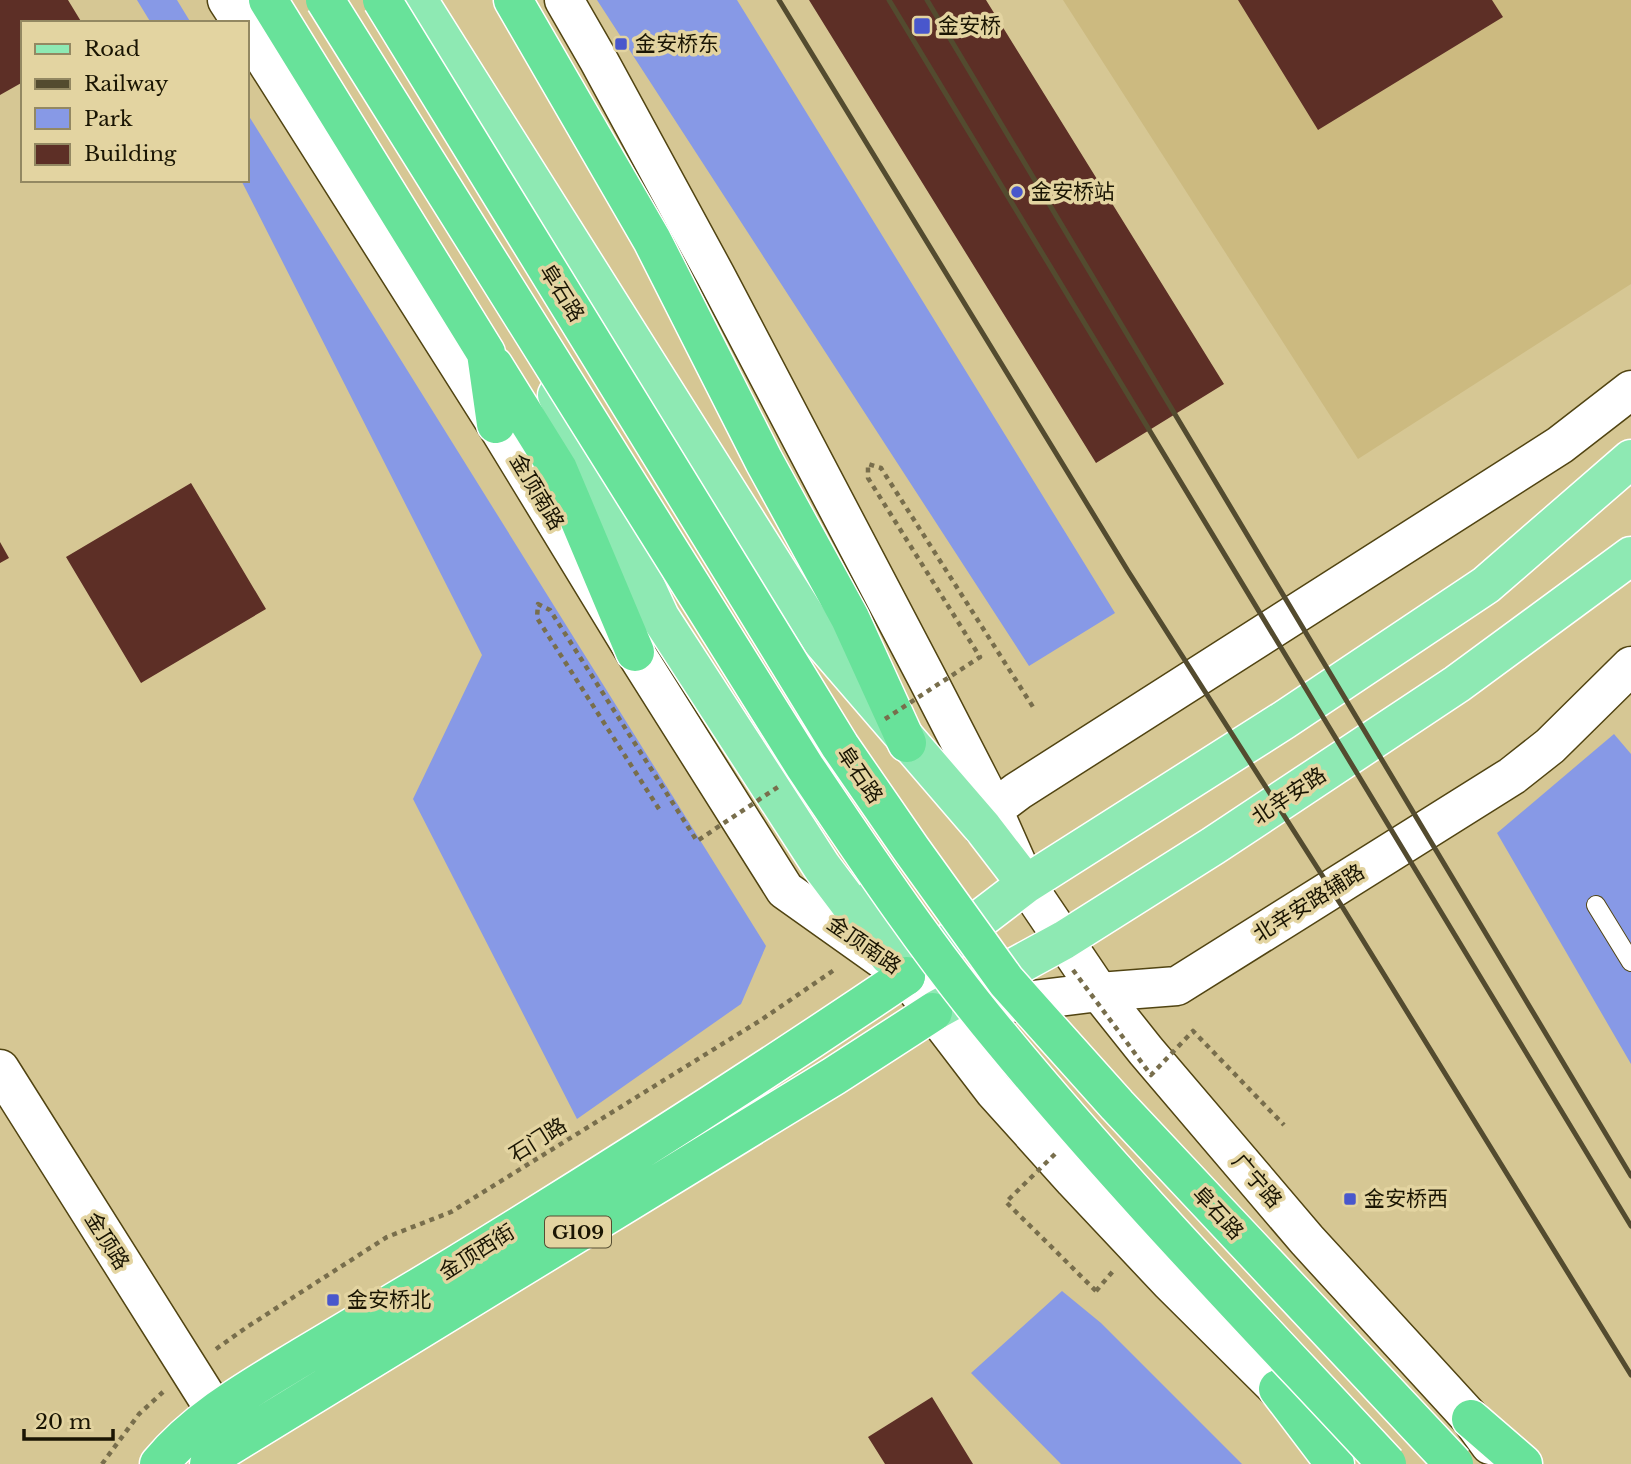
<svg xmlns="http://www.w3.org/2000/svg" width="1631" height="1464" font-family="'Libre Baskerville','Noto Sans SC',serif">
<rect width="100%" height="100%" fill="#d6c794"/>
<path fill="#ccba80" d="M 1063,0 L 1631,0 L 1631,284 L 1358,459 Z"/>
<path fill="#8799e6" d="M 137,0 L 177,0 L 191,23 L 151,23 Z
M 597,0 L 737,0 L 1115,613 L 1029,666 Z
M 247,113 L 766,946 L 741,1004 L 577,1119 L 413,799 L 482,655 L 241,180 L 247,180 Z
M 1614,734 L 1631,754 L 1631,1064 L 1497,833 Z
M 1062,1291 L 1101,1323 L 1242,1464 L 1061,1464 L 971,1373 Z"/>
<path fill="#5d2f26" d="M 0,0 L 68,0 L 82,23 L 23,23 L 23,82 L 0,95 Z
M 809,0 L 986,0 L 1224,384 L 1096,463 Z
M 1238,0 L 1492,0 L 1503,17 L 1318,130 Z
M 191,483 L 266,609 L 141,683 L 66,557 Z
M 0,542 L 9,558 L 0,563 Z
M 932,1397 L 973,1464 L 885,1464 L 868,1437 Z"/>
<g fill="none" stroke-linecap="round" stroke-linejoin="round">
<g stroke="#514412" stroke-width="20">
<path id="service" d="M 1596,905 L 1631,962"/>
</g>
<g stroke="#514412" stroke-width="41">
<path id="tertiary" d="M 227,0 L 242,23
M 564,0 L 598,59 L 716,276 L 927,678 L 983,787 L 1026,884 L 1099,992 L 1146,1051 L 1307,1240 L 1471,1419 L 1490,1445
M 247,31 L 496,424 L 635,652 L 785,890 L 906,976 L 994,1091 L 1074,1180 L 1170,1282 L 1302,1413
M 983,828 L 994,809 L 1018,791 L 1560,445 L 1631,390
M 945,1011 L 1099,992 L 1177,986 L 1512,776 L 1550,746 L 1631,666
M 0,1069 L 216,1412"/>
</g>
<g stroke="#fff" stroke-width="41">
<path id="primary" d="M 418,0 L 821,640 L 983,828 L 1026,884
M 557,395 L 660,617 L 822,867 L 889,956
M 876,895 L 898,927 L 906,976
M 941,949 L 1026,884 L 1284,720 L 1486,585 L 1631,459
M 936,1010 L 1064,940 L 1213,846 L 1457,684 L 1631,556"/>
</g>
<g stroke="#fff" stroke-width="41">
<path id="trunk" d="M 268,0 L 486,353 L 496,424
M 513,0 L 652,240 L 764,461 L 850,618 L 907,743
M 494,366 L 558,469 L 635,652
M 1278,1389 L 1335,1464
M 1471,1419 L 1523,1464
M 159,1464 C 197,1418 251,1388 302,1357 C 354,1326 405,1296 456,1265 C 608,1172 758,1076 906,976
M 209,1464 L 223,1450 L 834,1076 L 933,1012"/>
</g>
<path stroke="#786e4c" stroke-width="4.5" stroke-dasharray="5 5" stroke-linecap="butt" d="M 1096,1291 L 1114,1270
M 216,1349 L 247,1327 L 387,1237 L 451,1212 L 761,1020 L 837,968
M 102,1464 L 139,1414 L 163,1392"/>
<use href="#service" stroke="#fff" stroke-width="18"/>
<use href="#tertiary" stroke="#fff" stroke-width="38"/>
<use href="#primary" stroke="#8ee9b3" stroke-width="38"/>
<use href="#trunk" stroke="#68e29a" stroke-width="38"/>
<path stroke="#534b2f" stroke-width="5" d="M 779,0 L 1128,571 L 1343,908 L 1631,1375
M 889,0 L 1631,1226
M 927,0 L 1631,1176"/>
<g stroke="#fff" stroke-width="41" stroke-linecap="butt">
<path id="trunk-bridge" d="M 325,0 L 805,767 C 867,859 929,952 1000,1037 C 1122,1185 1256,1323 1387,1464
M 382,0 L 840,746 L 911,849 L 1006,981 L 1117,1105 L 1454,1464"/>
</g>
<path stroke="#786e4c" stroke-width="4.5" stroke-dasharray="5 5" stroke-linecap="butt" d="M 885,719 L 980,657 L 868,478 L 868,464 L 881,468 L 1033,707
M 659,809 L 537,618 L 538,604 L 550,610 L 697,841 L 778,787
M 1073,970 L 1151,1075 L 1193,1031 L 1284,1125
M 1055,1154 L 1006,1202 L 1096,1291"/>
<use href="#trunk-bridge" stroke="#68e29a" stroke-width="38"/>
</g>
<g fill="#4957cc" stroke="#e3d4a1" stroke-width="2.5">
<rect x="913" y="17" width="18" height="18" rx="3.5"/>
<rect x="614" y="37" width="14" height="14" rx="3.5"/>
<circle cx="1017" cy="192" r="7"/>
<rect x="1343" y="1192" width="14" height="14" rx="3.5"/>
<rect x="326" y="1293" width="14" height="14" rx="3.5"/>
</g>
<g text-anchor="middle" dominant-baseline="central" stroke-width="7" stroke-linejoin="round" paint-order="stroke">
<rect fill="#e3d4a1" stroke="#564e32" stroke-width="2" x="545" y="1216.5" width="66" height="31" rx="5"/>
<g font-size="19" font-weight="bold" fill="#1a1503">
<text x="578" y="1232">G109</text>
</g>
<g font-size="21" fill="#1a1503" stroke="#e3d4a1" text-anchor="start">
<text x="938" y="26">金安桥</text>
<text x="635" y="44">金安桥东</text>
<text x="1031" y="192">金安桥站</text>
<text x="1364" y="1199">金安桥西</text>
<text x="347" y="1300">金安桥北</text>
</g>
<g font-size="21" fill="#1a1503" stroke="#e3d4a1">
<text transform="translate(562 293) rotate(58)">阜石路</text>
<text transform="translate(537 492) rotate(59)">金顶南路</text>
<text transform="translate(860 775) rotate(56)">阜石路</text>
<text transform="translate(1289 796) rotate(-34)">北辛安路</text>
<text transform="translate(1309 903) rotate(-32)">北辛安路辅路</text>
<text transform="translate(864 945) rotate(35)">金顶南路</text>
<text transform="translate(538 1140) rotate(-32)">石门路</text>
<text transform="translate(1257 1181) rotate(49)">广宁路</text>
<text transform="translate(1218 1213) rotate(47)">阜石路</text>
<text transform="translate(107 1241) rotate(58)">金顶路</text>
<text transform="translate(477 1252) rotate(-32)">金顶西街</text>
</g>
</g>
<rect x="21" y="21" width="228" height="161" fill="#e3d4a1" stroke="#938862" stroke-width="2"/>
<rect x="35" y="44" width="35" height="10" fill="#8ee9b3" stroke="#938862" stroke-width="2"/>
<text x="84" y="56" font-size="21" fill="#1a1503">Road</text>
<rect x="35" y="79" width="35" height="10" fill="#534b2f" stroke="#938862" stroke-width="2"/>
<text x="84" y="91" font-size="21" fill="#1a1503">Railway</text>
<rect x="35" y="108" width="35" height="21" fill="#8799e6" stroke="#938862" stroke-width="2"/>
<text x="84" y="126" font-size="21" fill="#1a1503">Park</text>
<rect x="35" y="144" width="35" height="21" fill="#5d2f26" stroke="#938862" stroke-width="2"/>
<text x="84" y="161" font-size="21" fill="#1a1503">Building</text>
<path d="M24 1429v10h89v-10" fill="none" stroke="#1a1503" stroke-width="3.5"/>
<text x="35" y="1429" font-size="21" fill="#1a1503" stroke="#e3d4a1" stroke-width="5" paint-order="stroke">20 m</text>
</svg>
